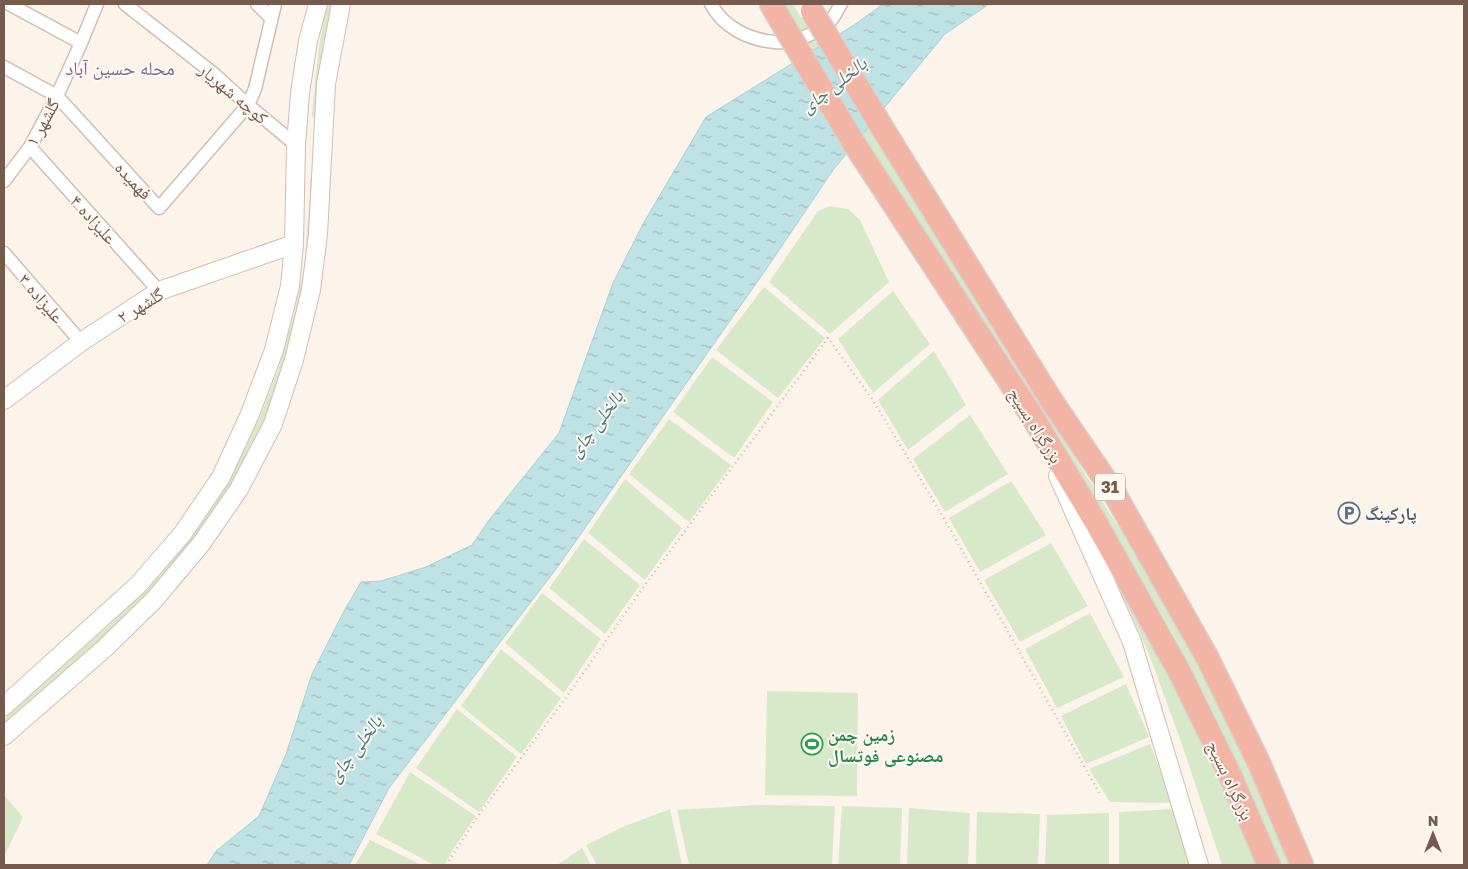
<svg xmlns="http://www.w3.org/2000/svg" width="1468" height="869" font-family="'Golos Text','Noto Naskh Arabic',sans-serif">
<defs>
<pattern id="water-ripples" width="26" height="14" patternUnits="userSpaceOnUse" patternTransform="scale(1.25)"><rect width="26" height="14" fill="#bfe2e5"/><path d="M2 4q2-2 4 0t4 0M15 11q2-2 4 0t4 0" fill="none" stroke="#a0babc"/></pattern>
</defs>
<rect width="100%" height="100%" fill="#fcf4eb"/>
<path fill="#d8e9c9" d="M 328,4 L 335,4 L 318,118 L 315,119 L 312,117 L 312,113 C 316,76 318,39 328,4 Z
M 783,4 L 793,4 C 875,139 960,273 1044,408 C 1085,474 1128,540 1167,608 C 1214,690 1254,777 1290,865 L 1281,865 C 1250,790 1217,715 1178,643 C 1160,610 1140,577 1120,545 L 847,111 Z
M 311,177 L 315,178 L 316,183 L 300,319 L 269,412 L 248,455 L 221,504 L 176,565 L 120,624 L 4,728 L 4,718 L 114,621 L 168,562 L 214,502 L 243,453 L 262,412 L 279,367 L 293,318 L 304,269 L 310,192 L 310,179 Z
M 830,206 L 848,209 L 860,220 L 889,282 L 830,334 L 769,282 L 818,211 Z
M 764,287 L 825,338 L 778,398 L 716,350 Z
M 893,291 L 930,344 L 873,393 L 838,339 Z
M 934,351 L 966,405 L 908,450 L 878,400 Z
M 712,357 L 773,402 L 734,458 L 673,412 Z
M 970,415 L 1008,474 L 945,512 L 913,459 Z
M 669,419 L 731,465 L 689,522 L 629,474 Z
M 625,479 L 682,528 L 645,580 L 588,533 Z
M 1011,481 L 1046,535 L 980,572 L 949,518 Z
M 584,539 L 640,585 L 605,634 L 549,588 Z
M 1051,543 L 1088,606 L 1020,642 L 984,580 Z
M 1104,556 L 1202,735 L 1259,865 L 1222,865 L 1180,739 L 1149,654 Z
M 542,593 L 601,639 L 564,693 L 505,643 Z
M 1090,613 L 1124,677 L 1057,708 L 1025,649 Z
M 501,649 L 561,698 L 521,754 L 461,706 Z
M 1126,684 L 1149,737 L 1086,764 L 1061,716 Z
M 767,691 L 858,693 L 857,796 L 765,795 Z
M 457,709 L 517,757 L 479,812 L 416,768 Z
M 1150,744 L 1173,803 L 1110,802 L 1089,769 Z
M 410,772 L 476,816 L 456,845 L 444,865 L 434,865 L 376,834 Z
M 4,795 L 23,817 L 4,857 Z
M 757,805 L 835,806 L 832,865 L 689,865 L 677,810 Z
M 842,806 L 902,808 L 900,865 L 838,865 Z
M 909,808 L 970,813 L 968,865 L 907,865 Z
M 670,809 L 682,865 L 597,865 L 586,845 L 625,826 Z
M 1174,809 L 1188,856 L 1188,865 L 1119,865 L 1119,812 Z
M 977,812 L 1040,814 L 1038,865 L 976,865 Z
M 1109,813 L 1109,865 L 1045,865 L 1047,815 Z
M 370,840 L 422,865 L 355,865 Z
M 582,848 L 591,865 L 557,865 Z"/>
<path fill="url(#water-ripples)" stroke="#a6d2d6" d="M 883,4 L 989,4 L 945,34 L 833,170 L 769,265 L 559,565 L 389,788 L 349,865 L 207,865 L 216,851 L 259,816 L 286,754 L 312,674 L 344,611 L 361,582 L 381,581 L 426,567 L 472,545 L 489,520 L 559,433 L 613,283 L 643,224 L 706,117 L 854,25 Z"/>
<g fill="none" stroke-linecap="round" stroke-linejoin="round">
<g stroke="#d0beb3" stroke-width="15">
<path id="street" d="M 9,4 L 81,43
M 125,4 L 214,74 L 248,105 L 296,145
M 257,4 L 271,18
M 711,4 C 723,27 749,40 775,42 C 792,44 815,34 828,23 C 834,19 837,10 841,4
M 4,67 L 57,96 L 159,208 L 248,105 L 255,89 L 275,4
M 30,147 L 159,291
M 4,181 L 30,147 L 57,96 L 81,43 L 97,4
M 4,253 L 81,342"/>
</g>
<g stroke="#d3bdb0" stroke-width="20">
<path id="secondary" d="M 4,400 L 81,342 L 159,291 L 294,244
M 1058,476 L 1132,642 L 1199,865
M 4,706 L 138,585 L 183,533 L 221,477 L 250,414 L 274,350 L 290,286 L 294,244 L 296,145 L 300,93 L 308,41 L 318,4
M 4,736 L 105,648 L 154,600 L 201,544 L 239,489 L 273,424 L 294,360 L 311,290 L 318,234 L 326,84 L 341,4"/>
</g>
<g stroke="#d9d1cd" stroke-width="25">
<path id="highway" d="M 771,4 L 785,28
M 883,129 L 1053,403 L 1113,491 L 1207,657 L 1259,763 L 1302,865
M 855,145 L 1032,416 L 1095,521 L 1179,671 L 1231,777 L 1269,865"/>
</g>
<path stroke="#d5b5a6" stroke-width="2.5" stroke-dasharray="1 4" stroke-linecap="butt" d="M 446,865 L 478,816 L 565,699 L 645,585 L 828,338 L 872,399 L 908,458 L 943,517 L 1101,796"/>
<use href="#street" stroke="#fff" stroke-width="12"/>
<use href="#secondary" stroke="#fff" stroke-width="18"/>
<use href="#highway" stroke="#f2b4a5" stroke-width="22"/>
<g stroke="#d9d1cd" stroke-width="25" stroke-linecap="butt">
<path id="highway-bridge" d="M 812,11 L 883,129
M 785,28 L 855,145"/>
</g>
<use href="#highway-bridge" stroke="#f2b4a5" stroke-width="22"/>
</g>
<defs>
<g id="parking-ring" transform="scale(1.125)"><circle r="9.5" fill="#fef8f1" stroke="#5c6f8a" stroke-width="1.5"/><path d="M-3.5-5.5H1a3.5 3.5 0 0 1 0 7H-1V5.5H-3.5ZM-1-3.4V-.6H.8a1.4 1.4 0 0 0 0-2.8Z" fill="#5c6f8a"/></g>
<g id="stadium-ring" transform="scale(1.125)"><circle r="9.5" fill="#fef8f1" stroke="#2e9e5b" stroke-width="1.5"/><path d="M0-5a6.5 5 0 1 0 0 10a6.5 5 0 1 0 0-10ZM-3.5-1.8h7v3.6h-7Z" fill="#2e9e5b"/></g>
</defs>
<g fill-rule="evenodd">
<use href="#parking-ring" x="1349" y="513"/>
<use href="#stadium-ring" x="812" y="744"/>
</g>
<g text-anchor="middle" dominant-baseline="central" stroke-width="4" stroke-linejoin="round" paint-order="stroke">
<rect fill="#fef8f1" stroke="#9f897f" stroke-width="1" x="1095" y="473.5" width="30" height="27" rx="4"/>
<g font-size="16" font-weight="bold" fill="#765a4e">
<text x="1110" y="487">31</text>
</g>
<g font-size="18" fill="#765a4e" stroke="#fef8f1">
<text transform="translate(234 93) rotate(40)">کوچه شهریار</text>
<text transform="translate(42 122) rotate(-61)">گلشهر ۱</text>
<text transform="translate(134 180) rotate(47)">فهمیده</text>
<text transform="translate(94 219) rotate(48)">علیزاده ۴</text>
<text transform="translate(42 298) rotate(49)">علیزاده ۳</text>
<text transform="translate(140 305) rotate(-31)">گلشهر ۲</text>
<text transform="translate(1036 425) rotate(58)">بزرگراه بسیج</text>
<text transform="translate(1231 780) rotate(65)">بزرگراه بسیج</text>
</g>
<g font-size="18" font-weight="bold" fill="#4e5e75" stroke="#fef8f1" text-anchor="start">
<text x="1365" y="513">پارکینگ</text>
</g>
<g font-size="18" font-weight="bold" fill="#27864d" stroke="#fef8f1" text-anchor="start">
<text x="828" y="734">زمین چمن<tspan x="828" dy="21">مصنوعی فوتسال</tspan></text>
</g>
<g font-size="19" fill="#806691" stroke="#fef8f1">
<text x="120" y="67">محله حسین آباد</text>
</g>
<g font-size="19" font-style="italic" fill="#467b81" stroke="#fef8f1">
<text transform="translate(833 84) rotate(-38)">بالخلی چای</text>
<text transform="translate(595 423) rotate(-53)">بالخلی چای</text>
<text transform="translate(354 748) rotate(-53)">بالخلی چای</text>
</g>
</g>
<rect width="1468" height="869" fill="none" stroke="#765a4e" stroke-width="10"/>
<g transform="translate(1433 834)" stroke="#fef8f1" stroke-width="4" paint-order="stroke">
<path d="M0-4L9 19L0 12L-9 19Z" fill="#765a4e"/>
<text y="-8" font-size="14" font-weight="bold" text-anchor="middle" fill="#765a4e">N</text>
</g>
</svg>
